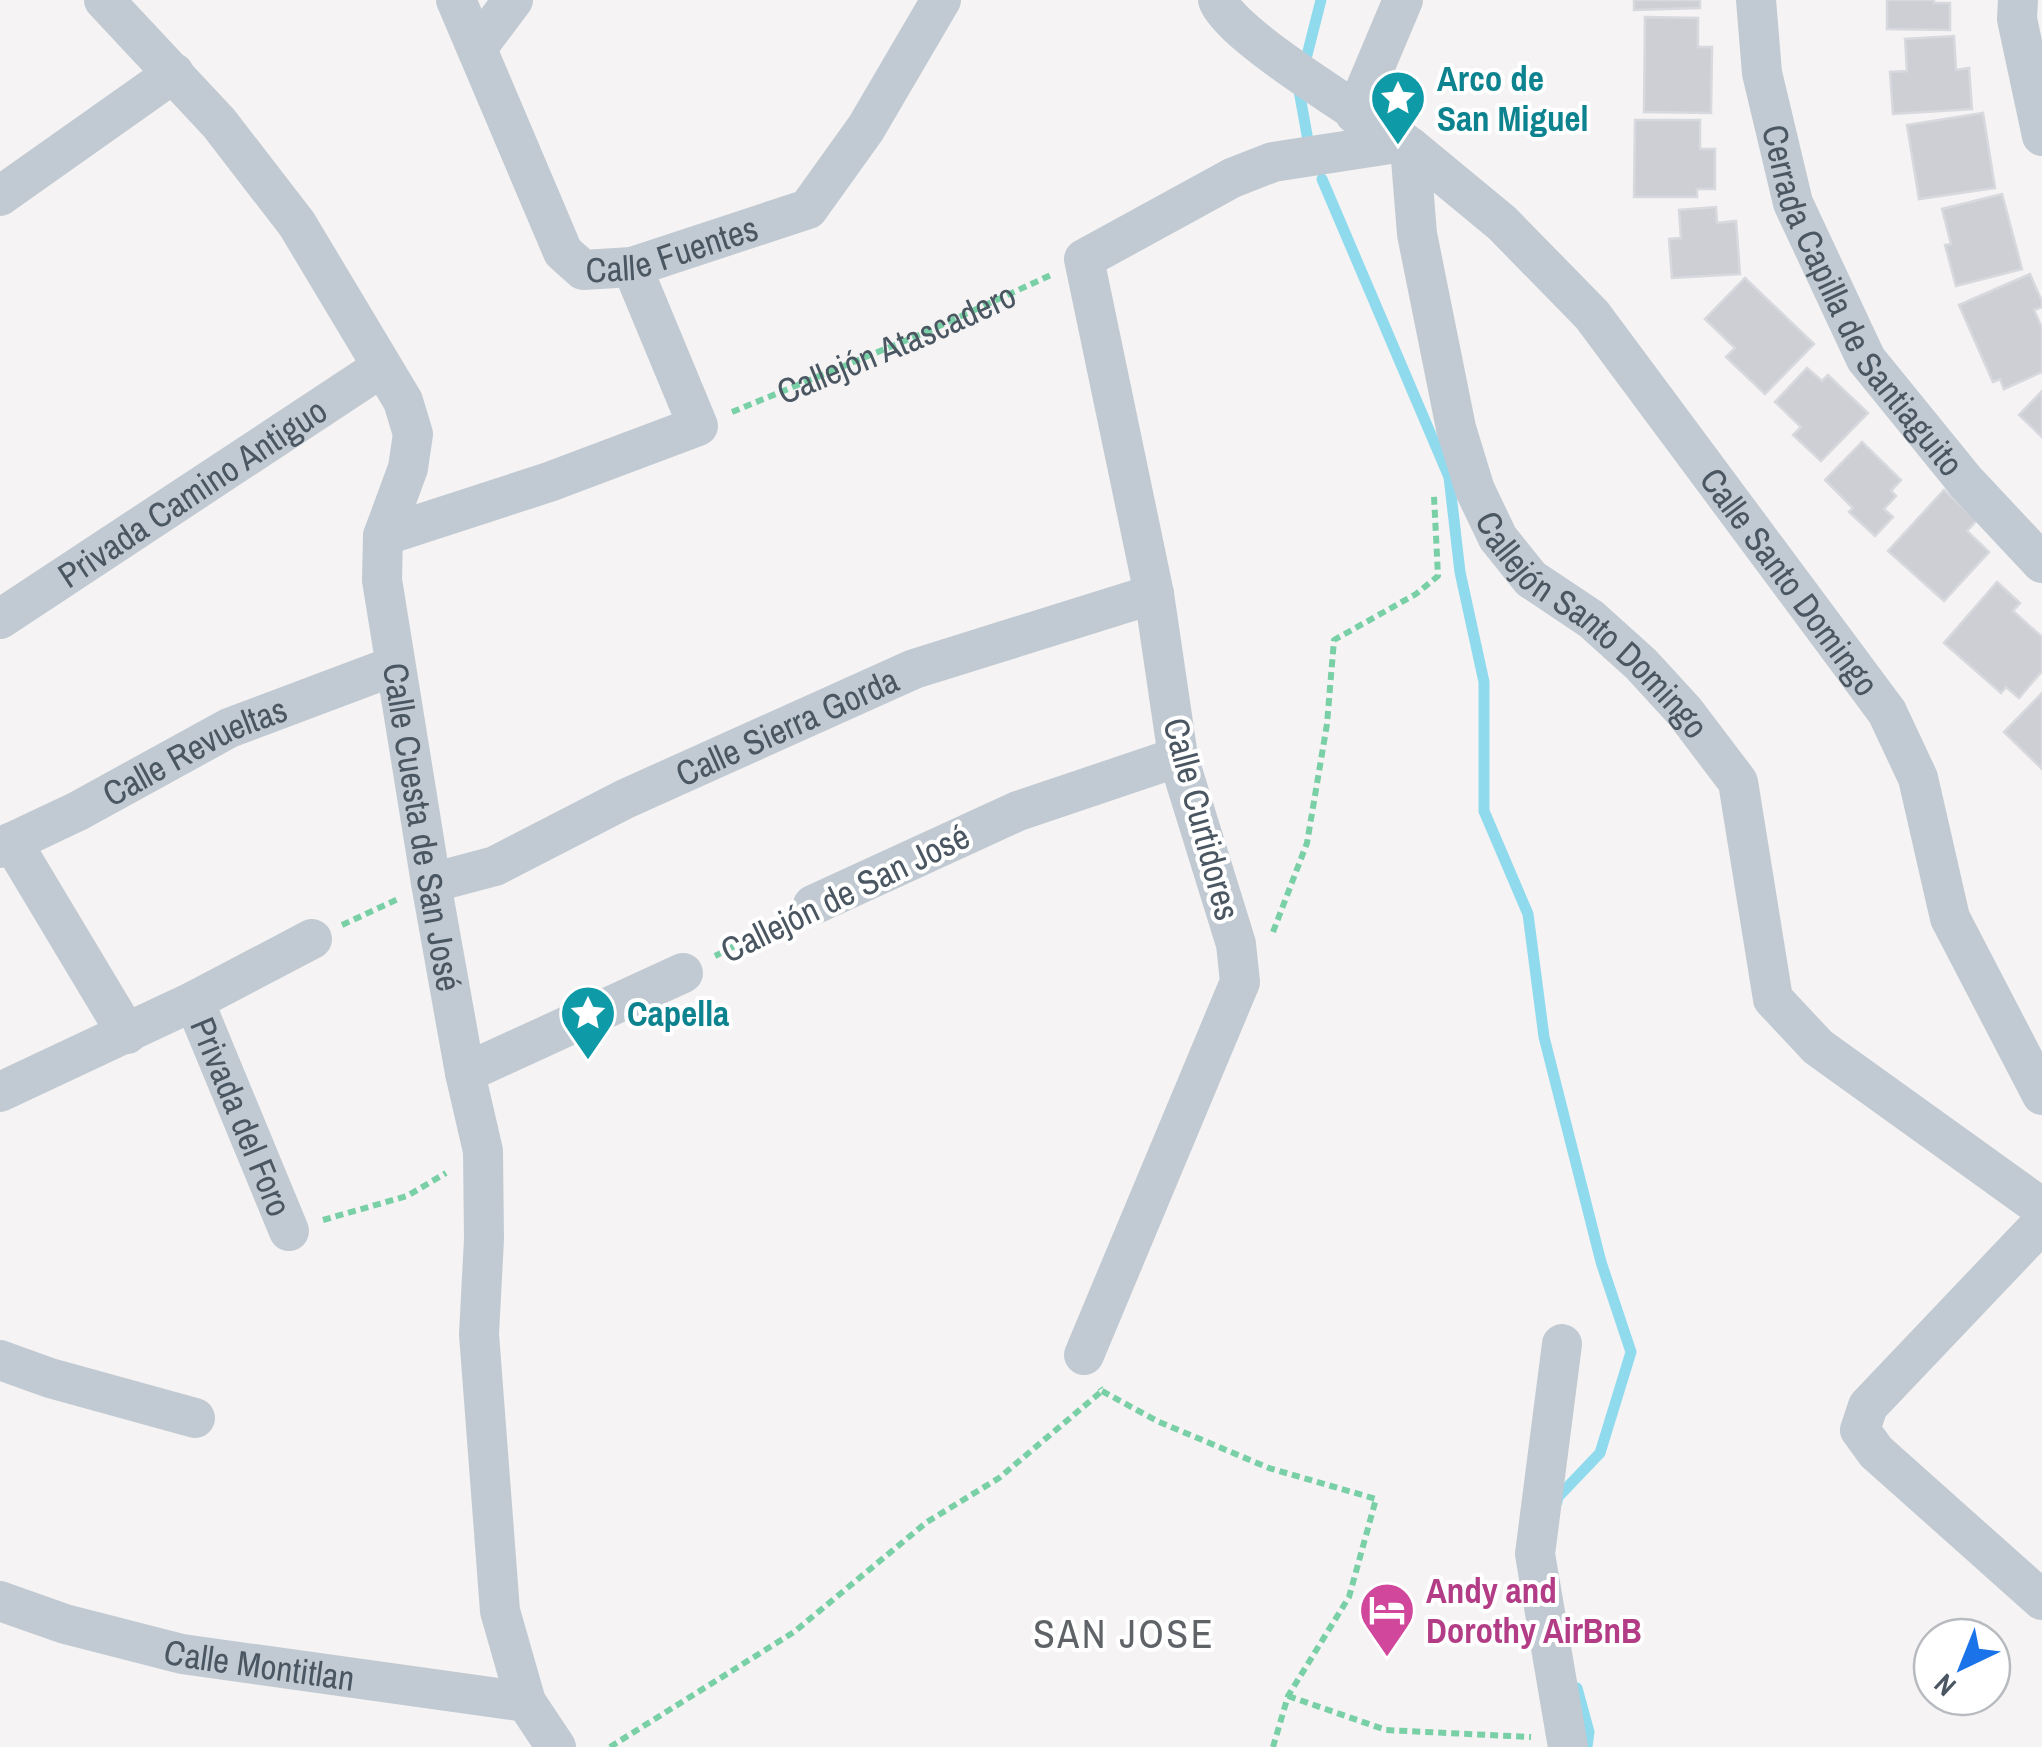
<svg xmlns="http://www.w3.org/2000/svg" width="2042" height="1747" font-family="'Archivo Narrow',sans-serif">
<rect width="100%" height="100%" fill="#f5f3f3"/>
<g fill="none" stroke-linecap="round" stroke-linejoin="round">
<path stroke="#90daee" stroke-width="11" d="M 1306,59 L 1321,0
M 1298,85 L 1309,146
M 1322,179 L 1449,477 L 1460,572 L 1484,682 L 1484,811 L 1528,914 L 1544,1037 L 1601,1262 L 1631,1352 L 1600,1453 L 1558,1497 L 1557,1502
M 1577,1688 L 1589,1732 L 1587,1747"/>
</g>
<path fill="#cdcfd5" stroke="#d7d9de" stroke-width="2.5" d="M 1634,0 L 1700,0 L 1700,8 L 1634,10 Z
M 1887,0 L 1934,0 L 1934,3 L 1950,3 L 1950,30 L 1887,29 Z
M 1645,17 L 1698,18 L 1698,47 L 1712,47 L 1711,113 L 1644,112 Z
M 1954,36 L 1956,70 L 1969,68 L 1972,109 L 1893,114 L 1890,72 L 1907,71 L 1905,39 Z
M 1983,113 L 1995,188 L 1919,199 L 1907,125 Z
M 1635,120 L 1700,120 L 1700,149 L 1715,149 L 1715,189 L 1697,189 L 1697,197 L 1634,197 Z
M 2002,194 L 2022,269 L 1956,286 L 1945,245 L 1951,244 L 1942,209 Z
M 1716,207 L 1717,223 L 1736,221 L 1740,274 L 1672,278 L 1669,239 L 1681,238 L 1679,210 Z
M 2030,274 L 2042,302 L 2042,307 L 2034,310 L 2042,328 L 2042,372 L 2004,389 L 2000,379 L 1993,382 L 1959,305 Z
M 1745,278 L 1814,344 L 1765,394 L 1726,357 L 1735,348 L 1705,319 Z
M 1807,368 L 1822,381 L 1828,375 L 1868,413 L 1821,461 L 1793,435 L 1801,427 L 1775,402 Z
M 2042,391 L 2042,437 L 2019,415 Z
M 1862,442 L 1901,480 L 1891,491 L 1896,496 L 1884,509 L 1893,517 L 1875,536 L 1849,512 L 1853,508 L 1825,480 Z
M 1944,490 L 1977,520 L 1967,531 L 1989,552 L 1944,601 L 1888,551 Z
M 1997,582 L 2020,603 L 2013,611 L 2042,637 L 2042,671 L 2019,698 L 2006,687 L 2001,693 L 1944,643 Z
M 2042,693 L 2042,769 L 2004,732 Z"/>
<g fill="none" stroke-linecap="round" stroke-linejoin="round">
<g stroke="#7ad0a6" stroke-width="6" stroke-dasharray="8 5" stroke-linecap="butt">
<path id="s1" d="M 732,412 L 924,333 L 1051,275"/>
<path d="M 342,925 L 398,899"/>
<path d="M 1273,932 L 1307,843 L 1327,724 L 1334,640 L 1416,594 L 1438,576 L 1434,496"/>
<path d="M 715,956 L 784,921"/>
<path d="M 323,1220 L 407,1196 L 446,1173"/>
<path d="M 1102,1391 L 1157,1421 L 1269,1468 L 1376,1499 L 1349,1597 L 1288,1696 L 1273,1747"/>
<path d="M 1288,1696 L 1386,1730 L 1531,1737"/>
<path d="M 610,1747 L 794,1632 L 927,1522 L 999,1478 L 1102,1391 L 1100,1388"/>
</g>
<g stroke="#c1cad2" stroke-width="40">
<path id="s2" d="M 104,0 L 219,123 L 297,224 L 403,401 L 413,434 L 408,468 L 383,536 L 382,580 L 431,883 L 465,1073 L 483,1151 L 484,1239 L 479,1334 L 500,1611 L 526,1702 L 556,1747"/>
<path id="s3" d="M 456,0 L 563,252 L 583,270 L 632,267 L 808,209 L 866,128 L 941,0"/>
<path id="s4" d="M 1218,0 C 1230,36 1374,121 1410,147 L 1417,234 L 1456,428 L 1475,490 L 1498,538 L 1531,579 L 1591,619 L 1641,664 L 1685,712 L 1738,782 L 1773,999 L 1818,1047 L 2042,1208"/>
<path id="s5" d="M 1756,0 L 1762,73 L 1793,203 L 1866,359 L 1966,482 L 2042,563"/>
<path d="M 2018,0 L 2017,19 L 2042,136"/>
<path d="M 477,48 L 513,0"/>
<path d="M 1355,114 L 1403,0"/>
<path id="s6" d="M 1410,147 L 1502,223 L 1592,315 L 1887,712 L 1918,778 L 1950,918 L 2042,1095"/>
<path d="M 0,196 L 174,73"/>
<path d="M 383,536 L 549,482 L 698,426 L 632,267"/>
<path id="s7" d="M 0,619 L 382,367"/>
<path d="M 12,842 L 127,1034"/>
<path id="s8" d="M 0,848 L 78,811 L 229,728 L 394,666"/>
<path id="s9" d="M 431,883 L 495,866 L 625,799 L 914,669 L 1154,594"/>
<path d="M 813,905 L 1018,811 L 1178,757"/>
<path id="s10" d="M 194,1001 L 289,1231"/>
<path d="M 465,1073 L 683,973"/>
<path d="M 0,1092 L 194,1001 L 312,939"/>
<path d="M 2042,1223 L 1868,1406 L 1860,1430 L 1876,1452 L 2042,1600"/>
<path d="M 1562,1344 L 1535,1554 L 1568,1747"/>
<path d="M 1084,1355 L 1240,982 L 1236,944 L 1178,757 L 1154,594 L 1084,259 L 1232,178 L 1273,162 L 1403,142"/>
<path d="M 0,1360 L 50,1378 L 195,1418"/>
<path id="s11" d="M 0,1601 L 65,1624 L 182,1654 L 526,1702"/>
</g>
</g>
<defs>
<g id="sight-pin" transform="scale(2.875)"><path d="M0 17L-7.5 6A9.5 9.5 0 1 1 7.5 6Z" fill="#0f9aa8" stroke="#fff"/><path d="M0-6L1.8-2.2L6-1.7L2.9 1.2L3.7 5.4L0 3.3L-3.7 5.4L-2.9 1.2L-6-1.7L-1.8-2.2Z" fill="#fff"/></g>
<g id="hotel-pin" transform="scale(2.875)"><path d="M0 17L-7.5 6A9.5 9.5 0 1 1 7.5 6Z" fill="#d1479c" stroke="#fff"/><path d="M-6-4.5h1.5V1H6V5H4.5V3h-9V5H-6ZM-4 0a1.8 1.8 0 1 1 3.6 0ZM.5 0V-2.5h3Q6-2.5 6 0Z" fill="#fff"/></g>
</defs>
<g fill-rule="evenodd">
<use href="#sight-pin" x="1398" y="98"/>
<use href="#sight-pin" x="588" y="1013"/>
<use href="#hotel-pin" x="1387" y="1610"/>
</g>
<g text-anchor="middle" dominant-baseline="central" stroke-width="8" stroke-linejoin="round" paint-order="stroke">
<g font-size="35" font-weight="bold" fill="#0d838f" stroke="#fff" text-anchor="start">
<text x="1437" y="78">Arco de<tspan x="1437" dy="40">San Miguel</tspan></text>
<text x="627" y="1013">Capella</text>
</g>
<g font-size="35" fill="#4a5661" stroke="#fff">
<text stroke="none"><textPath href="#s3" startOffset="392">Calle Fuentes</textPath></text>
<text stroke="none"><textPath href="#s5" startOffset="325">Cerrada Capilla de Santiaguito</textPath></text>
<text stroke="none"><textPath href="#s1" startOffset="178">Callejón Atascadero</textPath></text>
<text stroke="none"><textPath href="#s7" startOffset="230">Privada Camino Antiguo</textPath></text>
<text stroke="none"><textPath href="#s6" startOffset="580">Calle Santo Domingo</textPath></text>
<text stroke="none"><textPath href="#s4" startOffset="775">Callejón Santo Domingo</textPath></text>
<text stroke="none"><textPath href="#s9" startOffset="390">Calle Sierra Gorda</textPath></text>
<text stroke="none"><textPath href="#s8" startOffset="218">Calle Revueltas</textPath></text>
<text transform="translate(1202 819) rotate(75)">Calle Curtidores</text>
<text stroke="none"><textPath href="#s2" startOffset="938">Calle Cuesta de San José</textPath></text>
<text transform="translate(845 893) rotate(-26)">Callejón de San José</text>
<text stroke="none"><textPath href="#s10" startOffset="125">Privada del Foro</textPath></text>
<text stroke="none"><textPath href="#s11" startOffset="268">Calle Montitlan</textPath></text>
</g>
<g font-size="35" font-weight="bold" fill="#b23c85" stroke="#fff" text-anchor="start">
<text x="1426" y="1590">Andy and<tspan x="1426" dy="40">Dorothy AirBnB</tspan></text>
</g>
<g font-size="40" letter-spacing="2.5" fill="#5f6368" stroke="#fff">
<text x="1124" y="1633">SAN JOSE</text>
</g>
</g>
<g transform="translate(1962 1667) rotate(223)"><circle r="48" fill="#ffffff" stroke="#b7bbc0" stroke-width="2.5"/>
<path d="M0-8L18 38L0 25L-18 38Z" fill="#1a73e8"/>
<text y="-15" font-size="28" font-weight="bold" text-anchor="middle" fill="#4a5661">N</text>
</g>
</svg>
